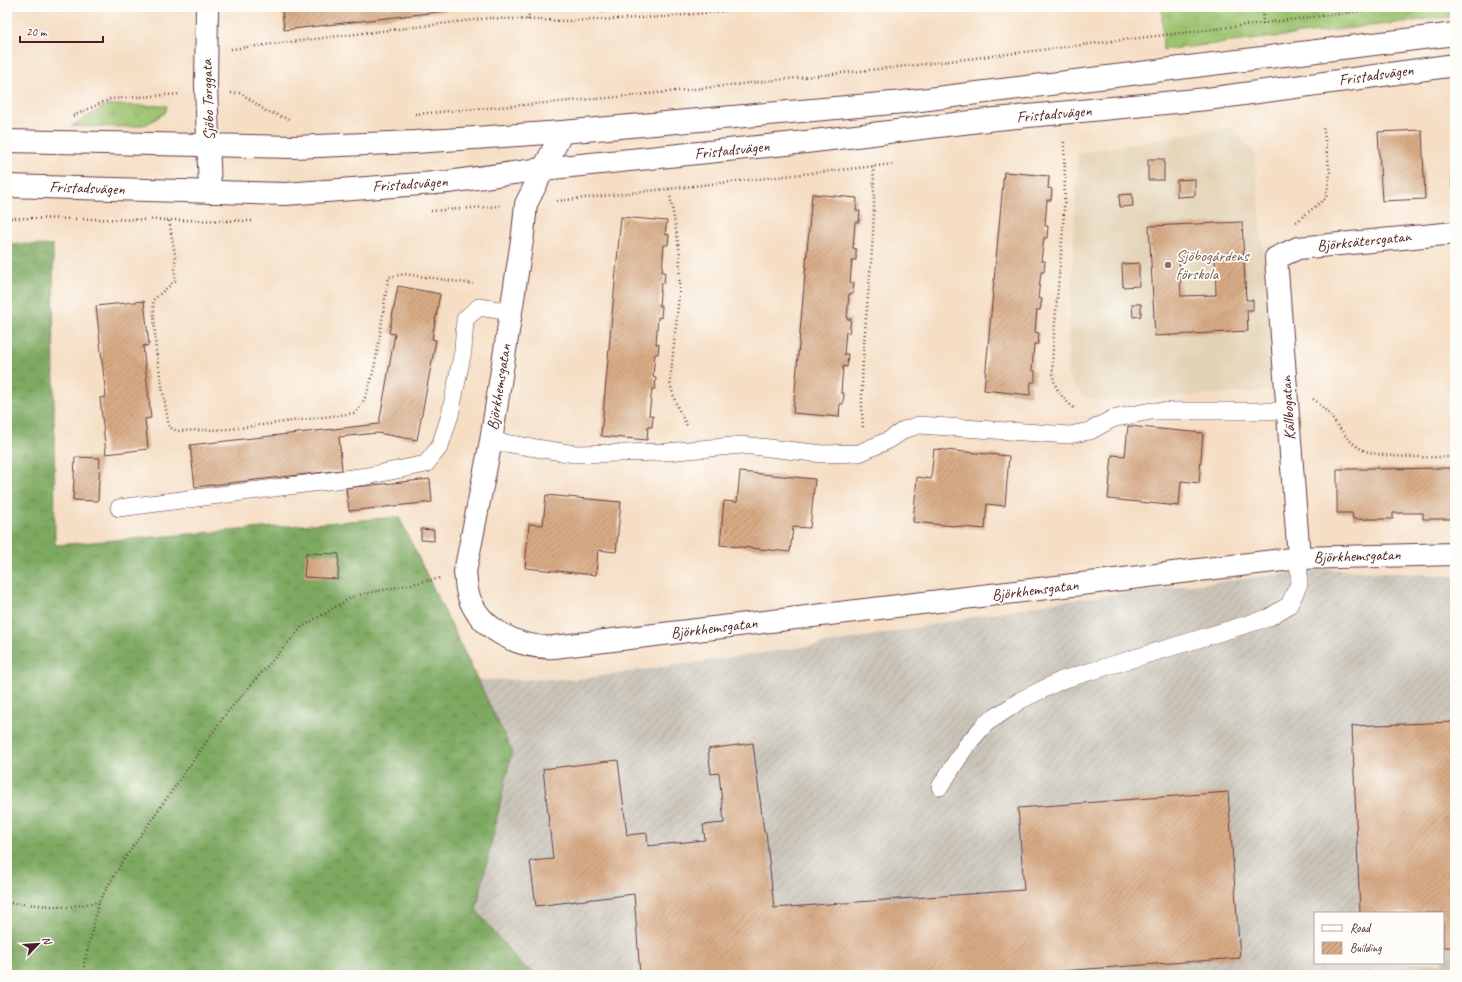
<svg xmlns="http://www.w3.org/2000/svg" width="1462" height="982" font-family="Caveat,sans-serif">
<defs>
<pattern id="industrial-furrows" width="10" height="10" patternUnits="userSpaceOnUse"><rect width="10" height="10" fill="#c9c3b8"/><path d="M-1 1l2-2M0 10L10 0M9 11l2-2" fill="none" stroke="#aea79e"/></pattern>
<pattern id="grass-tufts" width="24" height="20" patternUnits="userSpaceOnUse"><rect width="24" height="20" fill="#9cc36e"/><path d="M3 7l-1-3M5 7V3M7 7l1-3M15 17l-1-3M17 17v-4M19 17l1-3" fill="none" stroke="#819e5b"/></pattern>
<pattern id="forest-crowns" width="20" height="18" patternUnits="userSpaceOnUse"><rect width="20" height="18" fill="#7da961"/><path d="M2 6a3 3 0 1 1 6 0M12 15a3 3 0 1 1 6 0" fill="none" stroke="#688950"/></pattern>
<pattern id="building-hatch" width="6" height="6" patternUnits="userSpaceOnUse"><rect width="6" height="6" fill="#d8ab85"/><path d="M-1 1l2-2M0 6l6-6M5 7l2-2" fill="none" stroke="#b18b6d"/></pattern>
</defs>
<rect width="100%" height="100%" fill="#fdfcf7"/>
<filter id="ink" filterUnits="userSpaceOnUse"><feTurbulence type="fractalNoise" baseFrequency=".025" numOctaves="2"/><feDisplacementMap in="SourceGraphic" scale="8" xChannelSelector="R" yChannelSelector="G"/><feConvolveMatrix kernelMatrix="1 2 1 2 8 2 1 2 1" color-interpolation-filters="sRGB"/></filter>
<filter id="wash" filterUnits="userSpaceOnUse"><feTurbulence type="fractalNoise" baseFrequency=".012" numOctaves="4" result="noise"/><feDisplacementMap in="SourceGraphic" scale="16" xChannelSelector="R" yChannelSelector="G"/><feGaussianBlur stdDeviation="0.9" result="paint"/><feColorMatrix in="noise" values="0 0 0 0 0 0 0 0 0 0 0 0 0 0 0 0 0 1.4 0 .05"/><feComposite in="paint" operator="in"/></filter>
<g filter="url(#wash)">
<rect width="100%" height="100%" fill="#f5dec4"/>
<path fill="#e3d2b4" d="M 1231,127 L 1255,154 L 1275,391 L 1099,401 L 1082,395 L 1067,376 L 1078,153 Z"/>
<path fill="url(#industrial-furrows)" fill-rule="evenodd" d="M 1325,569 L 1455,576 L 1455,975 L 539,975 L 521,965 L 476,910 L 512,751 L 478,680 L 580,679 L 837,642 L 1061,601 ZM 1315,913 L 1443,913 L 1443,963 L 1315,963 Z"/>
<path fill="url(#grass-tufts)" stroke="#73714c" d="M 1162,7 L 1455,7 L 1455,16 L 1163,50 Z
M 107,105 L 167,106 L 165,113 L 147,124 L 132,127 L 72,126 Z"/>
<path fill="url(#forest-crowns)" stroke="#646446" d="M 7,243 L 53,246 L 55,545 L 399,517 L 512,751 L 476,910 L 521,965 L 539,975 L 7,975 Z"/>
<g id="blocks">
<path fill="url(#building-hatch)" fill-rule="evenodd" d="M 282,7 L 472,7 L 472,8 L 284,30 Z
M 599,7 L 631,7 L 631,8 L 600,12 Z
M 1422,130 L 1425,199 L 1382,201 L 1378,132 Z
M 1148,159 L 1164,159 L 1164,180 L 1148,180 Z
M 1452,166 L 1455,166 L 1455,188 L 1452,188 Z
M 1004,172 L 1049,176 L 1048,188 L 1052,189 L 1051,200 L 1047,200 L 1045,226 L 1048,226 L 1047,238 L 1044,238 L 1041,261 L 1045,261 L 1044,272 L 1041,272 L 1038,298 L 1042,299 L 1040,310 L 1037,310 L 1035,332 L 1039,333 L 1038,344 L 1034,344 L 1032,370 L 1035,371 L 1035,382 L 1031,382 L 1030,395 L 984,390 Z
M 1195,179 L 1195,196 L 1177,197 L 1177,180 Z
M 812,194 L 857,198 L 856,211 L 860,211 L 859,222 L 855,222 L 853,248 L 856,249 L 856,260 L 852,260 L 850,283 L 854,283 L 853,294 L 849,294 L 847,319 L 851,319 L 849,333 L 846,332 L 844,354 L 848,354 L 847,367 L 843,366 L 841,393 L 844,393 L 843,404 L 840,404 L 839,417 L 793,413 Z
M 1132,194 L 1133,206 L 1120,207 L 1119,195 Z
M 621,217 L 667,221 L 665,234 L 669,235 L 668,245 L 664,245 L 662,272 L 665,272 L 664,283 L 661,283 L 659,306 L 662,306 L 661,318 L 658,317 L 656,344 L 659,344 L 658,354 L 655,354 L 653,377 L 656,378 L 655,389 L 652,389 L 649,415 L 653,416 L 652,427 L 648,427 L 647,440 L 601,436 Z
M 1242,222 L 1246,300 L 1253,300 L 1253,310 L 1247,310 L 1248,331 L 1155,336 L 1149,226 ZM 1215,255 L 1216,295 L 1181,296 L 1179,257 Z
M 1139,263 L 1139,286 L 1123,287 L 1122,264 Z
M 398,286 L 440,294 L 432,339 L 436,340 L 417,440 L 377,433 L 339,437 L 342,470 L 195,487 L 190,445 L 379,424 L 395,334 L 389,333 Z
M 144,301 L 149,345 L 143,346 L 151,418 L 145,419 L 148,449 L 106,454 L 100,398 L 106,397 L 96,306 Z
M 1132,304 L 1141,304 L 1141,316 L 1133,317 Z
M 1128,426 L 1203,433 L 1199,483 L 1181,481 L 1179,506 L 1108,499 L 1112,455 L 1125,456 Z
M 934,449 L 1009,456 L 1005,506 L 987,504 L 985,529 L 913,522 L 917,477 L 931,479 Z
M 75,457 L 100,458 L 98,501 L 73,500 Z
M 1367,468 L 1379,468 L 1379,469 L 1450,468 L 1450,470 L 1455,470 L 1455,519 L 1423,519 L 1423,513 L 1393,513 L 1393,519 L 1353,519 L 1352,513 L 1337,513 L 1337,469 L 1367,469 Z
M 740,472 L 815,479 L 810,528 L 793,527 L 790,552 L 720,545 L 724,501 L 737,502 Z
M 430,479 L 432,502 L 349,511 L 346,488 Z
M 546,495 L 621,502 L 616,552 L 598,550 L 596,575 L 525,568 L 529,524 L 543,525 Z
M 421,529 L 434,530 L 434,541 L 421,540 Z
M 306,553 L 339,554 L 338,579 L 304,577 Z
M 1455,722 L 1455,947 L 1443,947 L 1443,913 L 1360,913 L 1352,726 Z
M 753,743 L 764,832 L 766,832 L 774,908 L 1024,890 L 1018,808 L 1228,792 L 1240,958 L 1005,975 L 640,975 L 634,894 L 536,906 L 530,861 L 553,859 L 543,769 L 618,760 L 627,835 L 647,833 L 648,846 L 705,840 L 703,825 L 724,823 L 719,773 L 711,774 L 708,749 Z"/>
</g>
</g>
<g filter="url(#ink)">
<use href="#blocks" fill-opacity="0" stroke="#643c42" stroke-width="1"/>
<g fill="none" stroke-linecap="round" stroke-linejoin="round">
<g stroke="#643c42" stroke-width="18">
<path id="service" d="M 491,441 L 575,454 L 667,452 L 742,445 L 823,454 L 859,453 L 889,440 L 904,430 L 919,425 L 1069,435 L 1090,431 L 1112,419 L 1151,411 L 1288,411
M 119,508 L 367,476 L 426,464 L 440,446 L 450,415 L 463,351 L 465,319 L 479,307 L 511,312
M 940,787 L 966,746 L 985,724 L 1021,700 L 1062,680 L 1268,618 L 1289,605 L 1299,584 L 1299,558"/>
</g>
<g stroke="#643c42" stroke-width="24">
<path id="minor" d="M 207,7 L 206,86 L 210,192
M 562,132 L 526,204 L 523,234 L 491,441 L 465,572 C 466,579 466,587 468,594 C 478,629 520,649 554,647 L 1299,558 L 1455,554
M 1299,558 L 1276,258 L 1298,248 L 1455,233"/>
</g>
<g stroke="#643c42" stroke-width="24">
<path id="tertiary" d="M 7,141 L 293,147 L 415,142 L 562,132 L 904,102 L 1455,34
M 7,186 L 285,194 L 448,182 L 542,169 L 806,142 L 996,119 L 1207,99 L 1455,65"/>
</g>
<path stroke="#643c42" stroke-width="2.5" stroke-dasharray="1 3" stroke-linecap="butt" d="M 1262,7 L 1263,24
M 528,20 L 530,7
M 231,49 L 490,18 L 567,21 L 663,17 L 768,7
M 231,93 L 241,93 L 266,111 L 291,120
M 415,114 L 630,96 L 925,64 L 1395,7
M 73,116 L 110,99 L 180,94
M 1064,142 C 1067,201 1061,252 1056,310 C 1055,329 1050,363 1054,380 C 1056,392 1067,402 1075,409
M 669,189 L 680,254 L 679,295 L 670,383 L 676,404 L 688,428
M 557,201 L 894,164
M 431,211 L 500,206
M 7,218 L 254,221
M 169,221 L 175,254 L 175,281 L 153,300 L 156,351 L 169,427 L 177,431 L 230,429 L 355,413 C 378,391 381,310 389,277 L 405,274 L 473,284
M 1296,222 L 1326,198 L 1330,173 L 1323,126
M 1313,399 C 1327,409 1334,422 1345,435 C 1349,440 1356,446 1361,449 C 1379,459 1433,457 1455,457
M 863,427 C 857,340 879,253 873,166
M 7,903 L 68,907 L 99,902
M 84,975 L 84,964 L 99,902 L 122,862 L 228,711 L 302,627 L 354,596 L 441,578"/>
<use href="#service" stroke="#fff" stroke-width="17"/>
<use href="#minor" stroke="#fff" stroke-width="22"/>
<use href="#tertiary" stroke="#fff" stroke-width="22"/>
</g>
</g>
<circle fill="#8d6e63" stroke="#fdfcf7" stroke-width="1.5" cx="1168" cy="265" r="4"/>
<g text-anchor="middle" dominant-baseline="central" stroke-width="3.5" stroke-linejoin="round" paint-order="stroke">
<g font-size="16" fill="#4a1f2b" stroke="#fdfcf7">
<text transform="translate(1376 75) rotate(-8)">Fristadsvägen</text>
<text transform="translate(208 100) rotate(-92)">Sjöbo Torggata</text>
<text transform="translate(1054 114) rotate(-5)">Fristadsvägen</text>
<text transform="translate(732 150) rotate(-6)">Fristadsvägen</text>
<text transform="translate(410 184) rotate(-4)">Fristadsvägen</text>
<text transform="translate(87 188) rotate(2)">Fristadsvägen</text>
<text transform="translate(1364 241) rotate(-6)">Björksätersgatan</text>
<text transform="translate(499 387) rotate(-81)">Björkhemsgatan</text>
<text transform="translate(1288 408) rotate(-94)">Källbogatan</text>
<text transform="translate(1357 556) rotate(-2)">Björkhemsgatan</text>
<text transform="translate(1035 590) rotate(-7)">Björkhemsgatan</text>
<text transform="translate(714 628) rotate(-7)">Björkhemsgatan</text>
</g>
<g font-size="16" fill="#785e54" stroke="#fdfcf7" text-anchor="start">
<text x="1176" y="256">Sjöbogårdens<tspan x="1176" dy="18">förskola</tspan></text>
</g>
</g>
<rect width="1462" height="982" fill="none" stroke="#fdfcf7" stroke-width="24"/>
<rect x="1314" y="912" width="130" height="52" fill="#fdfcf7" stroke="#b5a4a5"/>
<rect x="1322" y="925" width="20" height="6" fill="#ffffff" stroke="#b5a4a5"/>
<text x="1350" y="932" font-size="12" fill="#4a1f2b">Road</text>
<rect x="1322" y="942" width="20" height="12" fill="url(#building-hatch)" stroke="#b5a4a5"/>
<text x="1350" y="952" font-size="12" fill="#4a1f2b">Building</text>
<g transform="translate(38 944) rotate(65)" stroke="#fdfcf7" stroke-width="3" paint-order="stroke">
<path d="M0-3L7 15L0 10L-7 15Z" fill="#4a1f2b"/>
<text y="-6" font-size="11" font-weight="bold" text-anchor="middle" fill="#4a1f2b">N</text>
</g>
<path d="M20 36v6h83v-6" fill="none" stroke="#4a1f2b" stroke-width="2"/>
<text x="26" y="36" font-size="12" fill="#4a1f2b" stroke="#fdfcf7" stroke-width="3" paint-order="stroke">20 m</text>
</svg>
